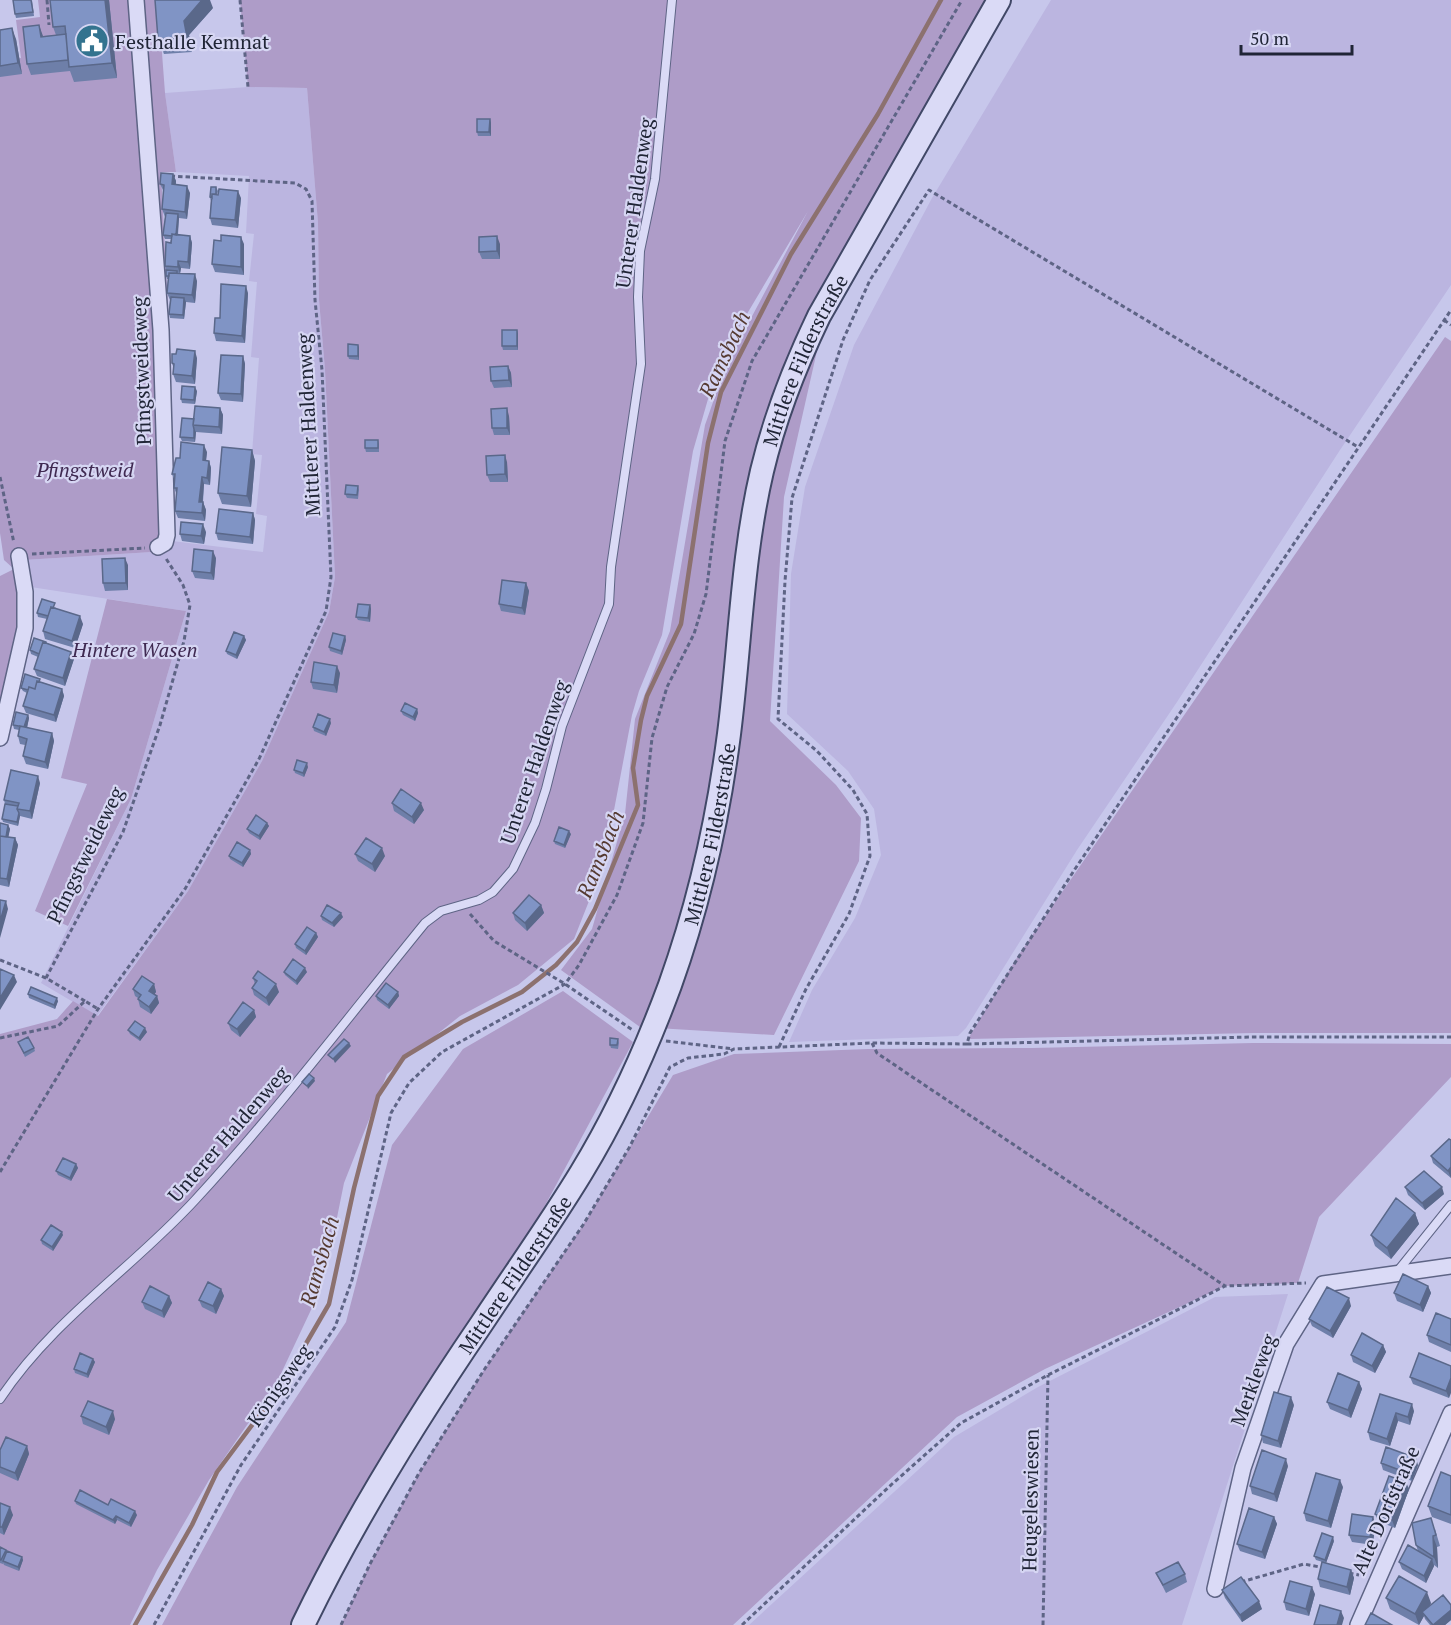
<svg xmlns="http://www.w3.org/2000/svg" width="1451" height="1625" font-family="'PT Serif',serif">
<rect width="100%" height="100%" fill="#c7c7eb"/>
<path fill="#bbb5e0" d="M 1051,0 L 1451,0 L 1451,285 L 1340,450 L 1177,702 L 1077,850 L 966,1028 L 958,1036 L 789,1042 L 812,990 L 855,918 L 881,855 L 874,809 L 848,771 L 787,714 L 791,574 L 805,487 L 854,345 L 932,198 Z
M 248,87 L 307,88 L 318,223 L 319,300 L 325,370 L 335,577 L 329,612 L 262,761 L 188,891 L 97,1016 L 41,983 L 131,799 L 186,611 L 18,585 L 24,560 L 168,551 L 172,541 L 263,552 L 267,516 L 256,514 L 262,455 L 252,454 L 259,358 L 251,357 L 257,282 L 249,281 L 254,234 L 246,233 L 249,176 L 176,172 L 165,93 Z
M 1288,1294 L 1182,1625 L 749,1625 L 954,1437 L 1038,1387 L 1215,1297 Z"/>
<path fill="#ae9cc8" d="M 38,0 L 158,0 L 165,93 L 176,172 L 161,172 L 170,349 L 172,541 L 168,551 L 24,560 C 19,581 21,591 19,612 C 16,644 8,674 0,705 L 0,576 L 14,569 L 4,560 L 0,533 L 0,61 L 21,58 L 16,20 L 40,17 Z
M 240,0 L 988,0 L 854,230 L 819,342 L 784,497 L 770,721 L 836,785 L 861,818 L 859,861 L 774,1035 L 640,1027 L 561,970 L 592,929 L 625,814 L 635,719 L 670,631 L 705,425 L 726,365 L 808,211 L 719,361 L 693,451 L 662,635 L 639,691 L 632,715 L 604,863 L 574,939 L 518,985 L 460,1016 L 387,1074 L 344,1183 L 329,1257 L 318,1295 L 278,1380 L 209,1480 L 157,1570 L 130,1625 L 0,1625 L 0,1034 L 57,1019 L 73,1001 L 98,1016 L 188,891 L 262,761 L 329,612 L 335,577 L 325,370 L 319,300 L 318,223 L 307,88 L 248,87 Z
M 1445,337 L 1451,341 L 1451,1033 L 1254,1033 L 968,1039 L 1018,956 Z
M 107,599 L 186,611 L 131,799 L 68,926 L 35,911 L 87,784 L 61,778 Z
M 563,991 L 633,1042 L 534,1226 L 297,1625 L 162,1625 L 237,1487 L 346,1322 L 392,1145 L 463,1049 Z
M 1253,1043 L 1451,1044 L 1451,1077 L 1319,1217 L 1298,1283 L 1225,1286 L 1045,1369 L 957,1417 L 733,1625 L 341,1625 L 370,1564 L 419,1473 L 484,1370 L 583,1225 L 673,1075 L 734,1054 L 868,1049 L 1032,1048 Z"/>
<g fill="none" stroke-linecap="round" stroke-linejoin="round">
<path stroke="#8c716f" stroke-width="4.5" d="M 135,1625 L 192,1525 L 217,1472 L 282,1385 L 329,1304 L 354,1188 L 378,1096 L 404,1057 L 462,1022 L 522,992 L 556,965 L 577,942 L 595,909 L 638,805 L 633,768 L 641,720 L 647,696 L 681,624 L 708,443 L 721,392 L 791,254 L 878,114 L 941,0"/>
<g stroke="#5e6485" stroke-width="10">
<path id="service" d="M 1397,1272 L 1451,1205
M 0,1399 C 53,1319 133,1268 196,1199 C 277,1111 350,1015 425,923 L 441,911 L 479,900 L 493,892 L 513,869 L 535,823 L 546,789 L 562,726 L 609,604 L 611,567 L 641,364 L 638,297 L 640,251 L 655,179 L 672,0"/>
</g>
<g stroke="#5e6485" stroke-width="18">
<path id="minor" d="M 136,0 L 161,330 L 167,535 L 165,543 L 158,547
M 0,738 L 25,628 L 25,592 L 19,556
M 1215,1589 L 1243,1468 L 1286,1344 L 1323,1284 L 1451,1266
M 1358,1625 L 1451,1413"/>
</g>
<g stroke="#414867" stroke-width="26">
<g id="secondary">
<path id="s1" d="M 303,1625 C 354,1519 416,1420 482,1323 C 515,1273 550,1224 581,1173 C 617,1114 646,1050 670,985 C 699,904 718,819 729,734 C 740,647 742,556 762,471 C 775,416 795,366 819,316 L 999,0"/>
</g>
</g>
<path stroke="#5e6485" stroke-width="3" stroke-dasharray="4.5 3" stroke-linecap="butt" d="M 47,0 L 49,25
M 240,0 L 248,87
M 1444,320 L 1451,325
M 0,477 L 14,543
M 32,554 L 145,548
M 470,914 L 494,941 L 565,984 L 634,1031
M 0,960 L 46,978
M 85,1001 L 46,978 L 123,832 L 160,725 L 184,641 L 190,605 L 183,585 L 165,557
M 0,1038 L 58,1026 L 85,1001 L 98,1009
M 666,1041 L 734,1049
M 872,1043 L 877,1053 L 905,1072 L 1225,1286
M 967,1044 L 1252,1037 L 1451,1037
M 779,1047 L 806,989 L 849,914 L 870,856 L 867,814 L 853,790 L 817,751 L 778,719 L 785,581 L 792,498 L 843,340 L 870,280 L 929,190 L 1358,447
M 0,1172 L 98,1009 L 185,889 L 259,759 L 326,611 L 331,577 L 322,370 L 315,300 L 312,201 L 306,189 L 295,183 L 171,176
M 1361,1559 L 1370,1562
M 1349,1573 L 1359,1575
M 1241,1582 L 1304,1564 L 1325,1568
M 154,1625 L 241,1465 L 335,1327 L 352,1280 L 391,1113 L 409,1083 L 442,1052 L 565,984 L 579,965 L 617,895 L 643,823 L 652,738 L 667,687 L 694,634 L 706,594 L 725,441 L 752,361 L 962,0
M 341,1625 L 370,1564 L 419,1473 L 484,1370 L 583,1225 L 629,1148 L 670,1067 L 688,1058 L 724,1054 L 734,1049 L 872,1043 L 967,1044 L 970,1033 L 1075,869 L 1451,310
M 742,1625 L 892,1484 L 961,1423 L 1048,1375 L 1225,1286 L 1306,1283
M 1043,1625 L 1048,1375"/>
<use href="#service" stroke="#dadaf6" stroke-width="8"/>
<use href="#minor" stroke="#dadaf6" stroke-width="15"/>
<use href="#secondary" stroke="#dadaf6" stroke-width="22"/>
</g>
<path fill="#6e7fa9" d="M 32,0 L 34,16 L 16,18 L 15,14 Z
M 109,0 L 117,78 L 74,82 L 70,71 L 31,75 L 27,64 L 44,36 L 56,35 L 53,27 Z
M 213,8 L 189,35 L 192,52 L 164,54 L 158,39 Z
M 0,30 L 16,39 L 22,74 L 0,77 Z
M 490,119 L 491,123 L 491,136 L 478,136 L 477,132 Z
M 173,174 L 176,181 L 176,185 L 190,193 L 187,219 L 179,218 L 178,235 L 190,236 L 192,243 L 190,269 L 181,268 L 180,273 L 197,281 L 195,303 L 186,302 L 184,319 L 170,318 L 169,314 L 170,300 L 167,293 L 168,279 L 167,279 L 166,276 L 166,270 L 165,266 L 171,239 L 165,239 L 163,235 L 165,217 L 162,209 L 164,192 L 160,184 Z
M 216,187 L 218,191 L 217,195 L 241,198 L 238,228 L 212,225 L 210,218 L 211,201 L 210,197 Z
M 244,244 L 244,275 L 215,272 L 212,264 Z
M 500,244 L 500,259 L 482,259 L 479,252 Z
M 248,293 L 245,343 L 216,341 L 214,333 L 220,318 Z
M 517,330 L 518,334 L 518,350 L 503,350 L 502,346 Z
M 358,345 L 359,348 L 359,360 L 349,359 L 348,356 Z
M 243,356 L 245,364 L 243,402 L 221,400 L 218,393 Z
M 197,358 L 195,384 L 176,382 L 173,374 L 174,369 L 172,363 Z
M 508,366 L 511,373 L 512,387 L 494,388 L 491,381 Z
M 197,391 L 195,404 L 182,403 L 181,399 Z
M 220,408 L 223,415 L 222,434 L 196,432 L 195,442 L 182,441 L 180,437 L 194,419 Z
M 509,416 L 510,435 L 494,435 L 492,428 Z
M 378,440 L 379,444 L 379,452 L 366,452 L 365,448 Z
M 252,450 L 255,461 L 251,507 L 222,504 L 218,493 Z
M 207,452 L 206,461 L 209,461 L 211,468 L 210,485 L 204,484 L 203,502 L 206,510 L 205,521 L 178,518 L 175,511 L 177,495 L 174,488 L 175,481 L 172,474 L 180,458 Z
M 507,462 L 508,482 L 490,482 L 487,475 Z
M 358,486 L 359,490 L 358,499 L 347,498 L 345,494 Z
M 253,513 L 255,520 L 253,544 L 218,540 L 216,533 Z
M 206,532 L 204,544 L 182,541 L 180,534 Z
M 216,558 L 214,580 L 195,578 L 192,571 Z
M 128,565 L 128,590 L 105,591 L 103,583 Z
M 526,583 L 529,591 L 525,615 L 501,611 L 499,604 Z
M 370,605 L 371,609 L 370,622 L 358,620 L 356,617 Z
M 56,607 L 55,608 L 83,624 L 75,648 L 45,639 L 43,631 L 47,619 L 38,617 L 37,613 Z
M 244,636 L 246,640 L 237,659 L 227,654 L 226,651 Z
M 345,636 L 346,640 L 342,655 L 330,651 L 329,647 Z
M 46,642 L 47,643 L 74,659 L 65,686 L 37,676 L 34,669 L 38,657 L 31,654 L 30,650 Z
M 340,673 L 337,693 L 313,689 L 311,682 Z
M 41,682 L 62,689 L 64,696 L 56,722 L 26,713 L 23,706 L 27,693 L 23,691 L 21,688 Z
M 417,709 L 418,713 L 415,721 L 403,715 L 401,711 Z
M 28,715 L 29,718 L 27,728 L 52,733 L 54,741 L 48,769 L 26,764 L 23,756 L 25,745 L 20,744 L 18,736 L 19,730 L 14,729 L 13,725 Z
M 331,723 L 326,736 L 314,731 L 313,727 Z
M 308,767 L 304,777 L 295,773 L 294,770 Z
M 40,783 L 32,819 L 20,816 L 18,826 L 3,822 L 2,819 L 5,804 L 4,800 Z
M 392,803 L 424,810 L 414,824 L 394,811 Z
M 0,823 L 8,825 L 10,829 L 8,837 L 15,838 L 18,845 L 9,887 L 0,885 Z
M 267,823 L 269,826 L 260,840 L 249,833 L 247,829 Z
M 571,834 L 565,848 L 555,844 L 554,841 Z
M 250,850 L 251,854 L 243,867 L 230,859 L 229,856 Z
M 355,854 L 385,856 L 375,872 L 358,861 Z
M 541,905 L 544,913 L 527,931 L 515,920 L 513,913 Z
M 321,916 L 343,917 L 334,927 L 322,920 Z
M 316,933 L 318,937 L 306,955 L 296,948 L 295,944 Z
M 284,972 L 307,972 L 297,985 L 285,975 Z
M 253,978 L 279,992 L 269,1006 L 254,995 L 252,988 L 255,984 Z
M 154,984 L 156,992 L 154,994 L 157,996 L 159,1003 L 151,1014 L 140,1007 L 138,999 L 138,998 L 135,996 L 133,989 Z
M 398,992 L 399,996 L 389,1009 L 377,1000 L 376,996 Z
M 28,994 L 58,1001 L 55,1009 L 29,998 Z
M 254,1010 L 256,1017 L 240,1037 L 231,1030 L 228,1023 Z
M 128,1030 L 147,1032 L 140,1041 L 130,1034 Z
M 618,1039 L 619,1043 L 618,1049 L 611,1048 L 610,1045 Z
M 18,1042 L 34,1048 L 35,1051 L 25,1057 Z
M 1449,1139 L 1451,1178 L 1433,1163 L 1431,1156 Z
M 76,1164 L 78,1168 L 71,1181 L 58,1175 L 56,1171 Z
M 1405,1187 L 1444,1194 L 1425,1210 L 1408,1195 Z
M 1415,1213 L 1419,1224 L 1391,1259 L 1375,1246 L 1371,1235 Z
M 63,1235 L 53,1251 L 42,1244 L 41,1240 Z
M 1428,1286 L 1431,1293 L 1423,1312 L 1397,1301 L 1394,1293 Z
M 221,1289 L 224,1296 L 216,1314 L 202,1307 L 199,1300 Z
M 169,1296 L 172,1303 L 164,1318 L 145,1309 L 142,1302 Z
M 1351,1306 L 1333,1338 L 1312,1326 L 1309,1319 Z
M 1451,1319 L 1451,1352 L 1429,1342 L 1427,1335 Z
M 1383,1345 L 1386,1352 L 1375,1373 L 1353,1362 L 1351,1355 Z
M 93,1359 L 95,1362 L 88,1378 L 75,1373 L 74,1369 Z
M 1451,1366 L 1449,1398 L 1413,1384 L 1410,1377 Z
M 1359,1382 L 1362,1389 L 1351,1418 L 1330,1409 L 1327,1402 Z
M 1380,1394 L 1414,1411 L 1410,1425 L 1398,1421 L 1390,1446 L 1370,1440 L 1368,1432 Z
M 1294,1405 L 1281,1448 L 1263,1443 L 1261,1435 Z
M 81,1416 L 115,1419 L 109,1435 L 83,1424 Z
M 27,1446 L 29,1454 L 18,1481 L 0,1473 L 0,1450 Z
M 1381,1463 L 1418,1465 L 1412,1481 L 1383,1470 Z
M 1288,1466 L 1277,1502 L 1252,1494 L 1250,1486 Z
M 1451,1476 L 1451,1524 L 1432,1517 L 1428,1506 Z
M 1343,1487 L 1331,1528 L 1306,1521 L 1304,1513 Z
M 1409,1489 L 1395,1528 L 1378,1521 L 1375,1514 Z
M 75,1501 L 137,1515 L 131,1527 L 117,1520 L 115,1524 L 76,1504 Z
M 0,1503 L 13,1515 L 4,1535 L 0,1533 Z
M 1274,1517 L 1277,1524 L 1265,1559 L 1240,1551 L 1237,1544 Z
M 1373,1517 L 1375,1524 L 1373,1545 L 1352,1542 L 1349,1535 Z
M 1435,1529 L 1440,1546 L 1437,1547 L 1438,1568 L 1434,1565 L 1434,1566 L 1426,1583 L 1402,1569 L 1399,1562 L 1418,1551 L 1416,1545 Z
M 1334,1541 L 1326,1563 L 1316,1560 L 1314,1556 Z
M 0,1547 L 6,1550 L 7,1551 L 22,1557 L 23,1560 L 19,1571 L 4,1565 L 3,1563 L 3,1564 L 0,1563 Z
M 1351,1570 L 1354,1578 L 1350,1595 L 1320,1587 L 1318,1579 Z
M 1156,1573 L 1185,1574 L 1187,1582 L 1166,1593 Z
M 1222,1590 L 1262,1609 L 1242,1622 L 1225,1598 Z
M 1315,1594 L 1309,1616 L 1286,1610 L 1284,1602 Z
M 1386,1598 L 1431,1603 L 1429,1607 L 1451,1605 L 1451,1620 L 1445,1625 L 1430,1625 L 1425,1619 L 1424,1616 L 1419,1625 L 1390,1609 Z"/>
<path fill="#5a688a" d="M 105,0 L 109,0 L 117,78 L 112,63 Z
M 202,0 L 210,0 L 213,8 L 189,35 L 192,52 L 187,37 L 184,21 Z
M 39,25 L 43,36 L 45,48 L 41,37 Z
M 12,28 L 16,39 L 22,74 L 18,63 Z
M 490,119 L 491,123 L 491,136 L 489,132 Z
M 173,174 L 176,181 L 175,192 L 172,184 Z
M 187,186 L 190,193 L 187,219 L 185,212 Z
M 238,191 L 241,198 L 238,228 L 235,220 Z
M 178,214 L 179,218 L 177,240 L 176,236 Z
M 190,236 L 192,243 L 190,269 L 188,262 Z
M 497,236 L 500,244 L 500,259 L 497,251 Z
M 241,237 L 244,244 L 244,275 L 241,267 Z
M 178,261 L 181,268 L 180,274 L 178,267 Z
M 195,274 L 197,281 L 195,303 L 192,295 Z
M 246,286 L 248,293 L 245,343 L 242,336 Z
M 184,298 L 186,302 L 184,319 L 183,315 Z
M 517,330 L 518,334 L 518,350 L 517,346 Z
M 358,345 L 359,348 L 359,360 L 358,356 Z
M 195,351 L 197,358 L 195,384 L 192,376 Z
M 243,356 L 245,364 L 243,402 L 241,394 Z
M 508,366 L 511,373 L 512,387 L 509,380 Z
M 195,387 L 197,391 L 195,404 L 194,400 Z
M 220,408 L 223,415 L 222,434 L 219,427 Z
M 507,408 L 509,416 L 510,435 L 507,428 Z
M 194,429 L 196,432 L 195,442 L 194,438 Z
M 204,445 L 207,452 L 205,468 L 203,460 Z
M 252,450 L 255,461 L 251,507 L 247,496 Z
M 505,455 L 507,462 L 508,482 L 505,474 Z
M 209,461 L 211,468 L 210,485 L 207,478 Z
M 202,477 L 204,484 L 202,509 L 199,502 Z
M 203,502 L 206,510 L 205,521 L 202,513 Z
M 253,513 L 255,520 L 253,544 L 250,537 Z
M 203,524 L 206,532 L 204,544 L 201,536 Z
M 213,551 L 216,558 L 214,580 L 211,573 Z
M 125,558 L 128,565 L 128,590 L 126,583 Z
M 526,583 L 529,591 L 525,615 L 522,608 Z
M 370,605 L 371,609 L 370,622 L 368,618 Z
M 80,616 L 83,624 L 75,648 L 72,641 Z
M 244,636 L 246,640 L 237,659 L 236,655 Z
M 345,636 L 346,640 L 342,655 L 341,651 Z
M 71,652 L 74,659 L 65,686 L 63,678 Z
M 337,666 L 340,673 L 337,693 L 334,685 Z
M 62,689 L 64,696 L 56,722 L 54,715 Z
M 417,709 L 418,713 L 415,721 L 413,717 Z
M 28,715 L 29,718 L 26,732 L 24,728 Z
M 330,719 L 331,723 L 326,736 L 324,732 Z
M 52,733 L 54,741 L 48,769 L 45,762 Z
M 307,763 L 308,767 L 304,777 L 303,773 Z
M 38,776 L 40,783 L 32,819 L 30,811 Z
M 421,803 L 424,810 L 414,824 L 412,817 Z
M 19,813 L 20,816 L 18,826 L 17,822 Z
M 267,823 L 269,826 L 260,840 L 259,836 Z
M 8,825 L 10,829 L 7,844 L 5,841 Z
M 569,831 L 571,834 L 565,848 L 564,845 Z
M 15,838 L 18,845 L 9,887 L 7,879 Z
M 382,848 L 385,856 L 375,872 L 372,864 Z
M 250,850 L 251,854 L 243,867 L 242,863 Z
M 6,901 L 8,909 L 0,938 L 0,921 Z
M 541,905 L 544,913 L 527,931 L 525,923 Z
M 341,913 L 343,917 L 334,927 L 332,923 Z
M 316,933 L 318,937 L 306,955 L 305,951 Z
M 305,968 L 307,972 L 297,985 L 296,981 Z
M 14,975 L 17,982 L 0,1010 L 0,998 Z
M 154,984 L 156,992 L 152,998 L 149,991 Z
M 276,984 L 279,992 L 269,1006 L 266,998 Z
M 398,992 L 399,996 L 389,1009 L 388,1005 Z
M 157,996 L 159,1003 L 151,1014 L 149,1007 Z
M 57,998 L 58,1001 L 55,1009 L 54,1005 Z
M 254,1010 L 256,1017 L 240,1037 L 237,1029 Z
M 145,1028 L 147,1032 L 140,1041 L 139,1038 Z
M 349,1043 L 351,1046 L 335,1063 L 333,1059 Z
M 314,1078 L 315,1081 L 308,1089 L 307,1086 Z
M 76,1164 L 78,1168 L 71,1181 L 70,1178 Z
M 1451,1167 L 1451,1178 L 1448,1171 Z
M 1442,1187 L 1444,1194 L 1425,1210 L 1422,1203 Z
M 1415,1213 L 1419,1224 L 1391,1259 L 1387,1248 Z
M 62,1232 L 63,1235 L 53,1251 L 52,1247 Z
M 1428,1286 L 1431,1293 L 1423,1312 L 1420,1305 Z
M 221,1289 L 224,1296 L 216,1314 L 213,1306 Z
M 169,1296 L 172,1303 L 164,1318 L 162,1311 Z
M 1349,1298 L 1351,1306 L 1333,1338 L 1330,1331 Z
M 1383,1345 L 1386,1352 L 1375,1373 L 1372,1366 Z
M 93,1359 L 95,1362 L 88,1378 L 87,1374 Z
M 1451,1378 L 1451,1393 L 1449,1398 L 1446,1391 Z
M 1359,1382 L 1362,1389 L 1351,1418 L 1348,1410 Z
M 1291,1397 L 1294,1405 L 1281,1448 L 1278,1441 Z
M 1412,1404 L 1414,1411 L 1410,1425 L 1408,1417 Z
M 113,1411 L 115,1419 L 109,1435 L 106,1427 Z
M 1396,1413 L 1398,1421 L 1390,1446 L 1387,1439 Z
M 27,1446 L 29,1454 L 18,1481 L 15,1473 Z
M 1416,1458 L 1418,1465 L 1412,1481 L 1410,1474 Z
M 1286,1459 L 1288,1466 L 1277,1502 L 1274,1494 Z
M 1340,1480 L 1343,1487 L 1331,1528 L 1328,1521 Z
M 1406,1482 L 1409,1489 L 1395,1528 L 1392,1520 Z
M 10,1507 L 13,1515 L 4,1535 L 2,1527 Z
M 135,1511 L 137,1515 L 131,1527 L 129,1523 Z
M 116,1516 L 117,1520 L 115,1524 L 113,1520 Z
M 1274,1517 L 1277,1524 L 1265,1559 L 1262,1552 Z
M 1373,1517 L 1375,1524 L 1373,1545 L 1370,1537 Z
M 1433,1536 L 1437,1547 L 1438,1568 L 1434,1557 Z
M 1333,1537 L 1334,1541 L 1326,1563 L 1325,1560 Z
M 22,1557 L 23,1560 L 19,1571 L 18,1567 Z
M 1432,1559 L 1434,1566 L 1426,1583 L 1424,1576 Z
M 1351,1570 L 1354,1578 L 1350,1595 L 1347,1587 Z
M 1312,1587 L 1315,1594 L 1309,1616 L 1306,1609 Z
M 1427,1592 L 1431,1603 L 1425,1615 L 1422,1612 L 1424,1616 L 1419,1625 L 1415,1614 Z
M 1259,1601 L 1262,1609 L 1242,1622 L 1240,1615 Z
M 1451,1610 L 1451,1620 L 1445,1625 L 1433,1625 Z
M 1341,1611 L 1344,1618 L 1342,1625 L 1337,1625 Z"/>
<path fill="#8094c5" stroke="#5a688a" stroke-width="1.5" d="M 13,0 L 31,0 L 33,12 L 15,14 Z
M 50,0 L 105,0 L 112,63 L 69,67 L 65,26 L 53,27 Z
M 155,0 L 202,0 L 184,21 L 187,37 L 158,39 Z
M 39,25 L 41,37 L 66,34 L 68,60 L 27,64 L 23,27 Z
M 12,28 L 18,63 L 0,66 L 0,30 Z
M 477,119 L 490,119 L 489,132 L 477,132 Z
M 161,173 L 173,174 L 172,184 L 187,186 L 185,212 L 162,209 L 164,185 L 160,184 Z
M 211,187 L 216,187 L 216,194 L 212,194 L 212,198 L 210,197 Z
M 219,189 L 238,191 L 235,220 L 210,218 L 212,194 L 218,195 Z
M 166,213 L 178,214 L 176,235 L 172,234 L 172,236 L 163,235 Z
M 172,234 L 190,236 L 188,262 L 178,261 L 178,267 L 165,266 L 166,242 L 171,243 Z
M 221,235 L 241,237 L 241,267 L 212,264 L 214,240 L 221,241 Z
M 497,236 L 497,251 L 479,252 L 479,237 Z
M 166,270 L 177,271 L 177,273 L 169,273 L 169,276 L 166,276 Z
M 169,273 L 195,274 L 192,295 L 167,293 Z
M 221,284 L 246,286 L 242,336 L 214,333 L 215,318 L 220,318 Z
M 171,297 L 184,298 L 183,315 L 169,314 Z
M 502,330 L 517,330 L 517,346 L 502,346 Z
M 348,344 L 358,345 L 358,356 L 348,356 Z
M 177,349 L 195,351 L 192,376 L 173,374 L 174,364 L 172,363 L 172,354 L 176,354 Z
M 221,355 L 243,356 L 241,394 L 218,393 Z
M 508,366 L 509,380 L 491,381 L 490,367 Z
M 182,386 L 195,387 L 194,400 L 181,399 Z
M 195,406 L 220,408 L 219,427 L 193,425 Z
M 507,408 L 507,428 L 492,428 L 491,409 Z
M 182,418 L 194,419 L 193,425 L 194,429 L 194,438 L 180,437 Z
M 365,440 L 378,440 L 378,448 L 365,448 Z
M 181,442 L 204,445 L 203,460 L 209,461 L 207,478 L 202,477 L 199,502 L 203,502 L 202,513 L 175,511 L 177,488 L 174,488 L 175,474 L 172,474 L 176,458 L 180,458 Z
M 222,447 L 252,450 L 247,496 L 218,493 Z
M 505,455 L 505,474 L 487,475 L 486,456 Z
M 346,485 L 358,486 L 357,495 L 345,494 Z
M 219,509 L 253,513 L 250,537 L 216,533 Z
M 181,522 L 203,524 L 201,536 L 180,534 Z
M 194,549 L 213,551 L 211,573 L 192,571 Z
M 125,558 L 126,583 L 103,583 L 102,559 Z
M 502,580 L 526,583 L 522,608 L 499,604 Z
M 42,599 L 55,603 L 53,608 L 51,607 L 48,616 L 37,613 Z
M 358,604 L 370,605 L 368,618 L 356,617 Z
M 51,607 L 80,616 L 72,641 L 43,631 Z
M 234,632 L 244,636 L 236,655 L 226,651 Z
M 333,633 L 345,636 L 341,651 L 329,647 Z
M 34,638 L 46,642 L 46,643 L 43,642 L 39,654 L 30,650 Z
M 43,642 L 71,652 L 63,678 L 34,669 Z
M 314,662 L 337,666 L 334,685 L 311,682 Z
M 25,674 L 40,679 L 39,682 L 37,681 L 35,689 L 29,687 L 28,690 L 21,688 Z
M 37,681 L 62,689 L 54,715 L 23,706 L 29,687 L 35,689 Z
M 405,703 L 417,709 L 413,717 L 401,711 Z
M 16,712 L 28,715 L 24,727 L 13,725 Z
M 318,714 L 330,719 L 324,732 L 313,727 Z
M 20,726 L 52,733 L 45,762 L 23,756 L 27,739 L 18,736 Z
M 297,760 L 307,763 L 303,773 L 294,770 Z
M 11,770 L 38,776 L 30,811 L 17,809 L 19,803 L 4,800 Z
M 401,789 L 421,803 L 412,817 L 392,803 Z
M 5,804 L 18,806 L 17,809 L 19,813 L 17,822 L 2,819 Z
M 256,815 L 267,823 L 259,836 L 247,829 Z
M 0,823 L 8,825 L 6,837 L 0,836 Z
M 559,827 L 569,831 L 564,845 L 554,841 Z
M 0,836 L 15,838 L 7,879 L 0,878 Z
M 366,838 L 382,848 L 372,864 L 355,854 Z
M 237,842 L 250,850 L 242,863 L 229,856 Z
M 529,895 L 541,905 L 525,923 L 513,913 Z
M 0,900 L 6,901 L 0,921 Z
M 327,905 L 341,913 L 332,923 L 321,916 Z
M 307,927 L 316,933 L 305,951 L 295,944 Z
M 293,959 L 305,968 L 296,981 L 284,972 Z
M 0,969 L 14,975 L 0,998 Z
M 258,971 L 276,984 L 266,998 L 252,988 L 257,981 L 253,978 Z
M 142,976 L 154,984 L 149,991 L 157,996 L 149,1007 L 138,999 L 141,995 L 133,989 Z
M 386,983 L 398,992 L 388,1005 L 376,996 Z
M 31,987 L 57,998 L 54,1005 L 28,994 Z
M 243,1002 L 254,1010 L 237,1029 L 228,1023 Z
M 135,1021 L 145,1028 L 139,1038 L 128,1030 Z
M 28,1037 L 34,1048 L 24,1053 L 18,1042 Z
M 610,1038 L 618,1039 L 617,1045 L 610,1045 Z
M 344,1039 L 349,1043 L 333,1059 L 328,1055 Z
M 309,1074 L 314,1078 L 307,1086 L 302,1082 Z
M 1449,1139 L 1451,1140 L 1451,1167 L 1448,1171 L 1431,1156 Z
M 63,1158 L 76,1164 L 70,1178 L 56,1171 Z
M 1424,1171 L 1442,1187 L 1422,1203 L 1405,1187 Z
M 1396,1198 L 1415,1213 L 1387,1248 L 1371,1235 Z
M 51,1225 L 62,1232 L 52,1247 L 41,1240 Z
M 1403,1274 L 1428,1286 L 1420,1305 L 1394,1293 Z
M 208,1282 L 221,1289 L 213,1306 L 199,1300 Z
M 150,1286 L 169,1296 L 162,1311 L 142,1302 Z
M 1327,1287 L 1349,1298 L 1330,1331 L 1309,1319 Z
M 1436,1313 L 1451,1319 L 1451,1345 L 1427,1335 Z
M 1362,1333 L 1383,1345 L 1372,1366 L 1351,1355 Z
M 80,1353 L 93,1359 L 87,1374 L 74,1369 Z
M 1419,1353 L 1451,1366 L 1451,1378 L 1446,1391 L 1410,1377 Z
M 1338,1373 L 1359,1382 L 1348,1410 L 1327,1402 Z
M 1274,1392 L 1291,1397 L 1278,1441 L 1261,1435 Z
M 1380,1394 L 1412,1404 L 1408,1417 L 1396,1413 L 1387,1439 L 1368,1432 Z
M 88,1401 L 113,1411 L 106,1427 L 81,1416 Z
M 6,1437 L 27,1446 L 15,1473 L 0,1467 L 0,1450 Z
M 1386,1447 L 1416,1458 L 1410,1474 L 1381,1463 Z
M 1262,1450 L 1286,1459 L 1274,1494 L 1250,1486 Z
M 1441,1472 L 1451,1476 L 1451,1515 L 1428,1506 Z
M 1316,1473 L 1340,1480 L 1328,1521 L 1304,1513 Z
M 1389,1476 L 1406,1482 L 1392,1520 L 1375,1514 Z
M 80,1490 L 108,1505 L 111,1499 L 135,1511 L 129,1523 L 116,1516 L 113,1520 L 75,1501 Z
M 0,1503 L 10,1507 L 2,1527 L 0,1527 Z
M 1249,1508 L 1274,1517 L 1262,1552 L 1237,1544 Z
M 1352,1514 L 1373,1517 L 1370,1537 L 1349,1535 Z
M 1431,1518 L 1436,1535 L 1433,1536 L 1434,1557 L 1416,1545 L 1412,1523 Z
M 1322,1533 L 1333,1537 L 1325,1560 L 1314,1556 Z
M 1408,1545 L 1432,1559 L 1424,1576 L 1399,1562 Z
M 0,1547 L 6,1550 L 1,1560 L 0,1560 Z
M 7,1551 L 22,1557 L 18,1567 L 3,1561 Z
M 1178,1562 L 1185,1574 L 1163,1585 L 1156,1573 Z
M 1322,1562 L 1351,1570 L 1347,1587 L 1318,1579 Z
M 1399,1576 L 1427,1592 L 1415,1614 L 1386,1598 Z
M 1241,1577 L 1259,1601 L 1240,1615 L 1222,1590 Z
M 1290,1581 L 1312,1587 L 1306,1609 L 1284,1602 Z
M 1443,1595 L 1451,1605 L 1451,1610 L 1433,1625 L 1422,1612 Z
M 1320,1605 L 1341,1611 L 1337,1625 L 1314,1625 Z
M 1371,1613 L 1392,1625 L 1365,1625 Z"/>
<defs>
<g id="civic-disc" transform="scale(1.725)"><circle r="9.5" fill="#33738f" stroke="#d6d6f3"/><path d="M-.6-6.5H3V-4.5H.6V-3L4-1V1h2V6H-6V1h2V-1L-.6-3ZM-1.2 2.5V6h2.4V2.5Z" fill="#fff"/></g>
</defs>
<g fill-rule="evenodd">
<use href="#civic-disc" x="92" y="41"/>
</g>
<g text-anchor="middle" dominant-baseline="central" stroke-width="4.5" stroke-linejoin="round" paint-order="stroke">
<g font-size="20" fill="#202536" stroke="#d6d6f3" text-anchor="start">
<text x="115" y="41">Festhalle Kemnat</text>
</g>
<g font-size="20" fill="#202536" stroke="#d6d6f3">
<text transform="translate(634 203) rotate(-82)">Unterer Haldenweg</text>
<text stroke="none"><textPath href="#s1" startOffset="1382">Mittlere Filderstraße</textPath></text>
<text transform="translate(141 371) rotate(-92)">Pfingstweideweg</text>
<text transform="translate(308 425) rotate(-93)">Mittlerer Haldenweg</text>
<text transform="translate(534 762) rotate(-71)">Unterer Haldenweg</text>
<text stroke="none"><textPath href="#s1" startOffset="896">Mittlere Filderstraße</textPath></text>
<text transform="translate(85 855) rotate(-64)">Pfingstweideweg</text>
<text transform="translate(228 1134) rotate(-49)">Unterer Haldenweg</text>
<text stroke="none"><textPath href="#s1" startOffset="410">Mittlere Filderstraße</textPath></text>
<text transform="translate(1253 1380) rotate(-70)">Merkleweg</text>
<text transform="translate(279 1385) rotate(-55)">Königsweg</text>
<text transform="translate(1030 1500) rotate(-89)">Heugeleswiesen</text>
<text transform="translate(1385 1510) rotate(-66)">Alte Dorfstraße</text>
</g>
<g font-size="20" font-style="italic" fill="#3f2951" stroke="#d6d6f3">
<text x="85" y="469">Pfingstweid</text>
<text x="135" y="649">Hintere Wasen</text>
</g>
<g font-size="21" font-style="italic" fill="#553a31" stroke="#d6d6f3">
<text transform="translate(724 354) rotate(-65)">Ramsbach</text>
<text transform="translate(600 854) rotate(-68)">Ramsbach</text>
<text transform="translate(319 1261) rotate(-74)">Ramsbach</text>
</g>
</g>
<path d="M1241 45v9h111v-9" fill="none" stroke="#202536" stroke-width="3"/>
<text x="1250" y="45" font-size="18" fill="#202536" stroke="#d6d6f3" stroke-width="4.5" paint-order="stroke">50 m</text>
</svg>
